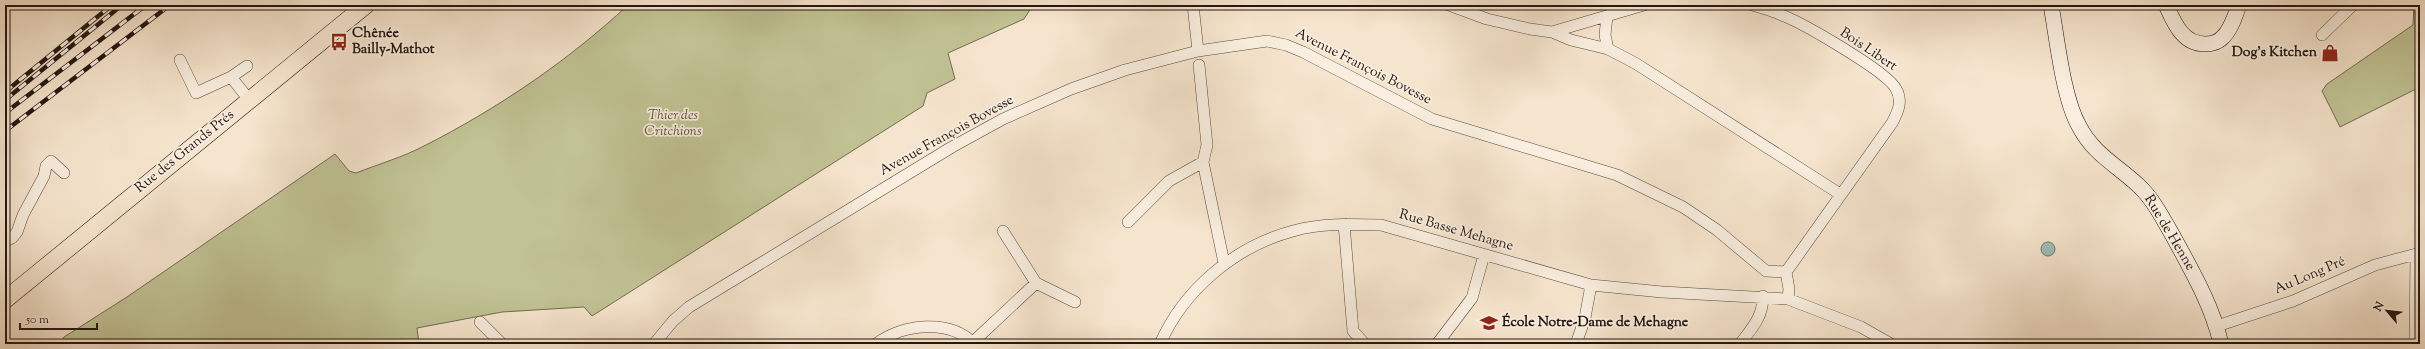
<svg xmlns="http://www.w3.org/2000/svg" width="2425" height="349" font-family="'Sorts Mill Goudy',serif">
<rect width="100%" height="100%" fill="#f6e5ce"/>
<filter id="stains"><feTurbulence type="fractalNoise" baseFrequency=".005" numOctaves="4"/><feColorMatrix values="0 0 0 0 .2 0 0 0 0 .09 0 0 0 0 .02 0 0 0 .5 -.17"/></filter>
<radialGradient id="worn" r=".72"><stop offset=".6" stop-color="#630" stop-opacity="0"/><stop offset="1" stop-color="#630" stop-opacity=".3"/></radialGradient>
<path fill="#c1c395" stroke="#726c53" d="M 628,5 L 1033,5 L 1024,19 L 948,53 L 955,79 L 927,93 L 923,106 L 592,316 L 584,307 L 502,312 L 417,328 L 419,344 L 59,344 L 64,337 L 127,297 L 335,154 L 349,171 L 356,173 C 379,164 403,157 424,146 C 497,109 568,61 628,5 Z
M 2414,5 L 2420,5 L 2420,87 L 2340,127 L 2322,91 L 2327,84 L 2413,25 Z"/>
<path fill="#9dbfb9" stroke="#6c7b76" d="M2041 249a7 7 0 1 1 14 0a7 7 0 1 1-14 0Z"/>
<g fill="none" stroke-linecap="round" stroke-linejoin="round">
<g stroke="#574a40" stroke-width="12">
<path id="street" d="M 1193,5 L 1198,51
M 1449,5 L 1487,19 L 1530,29 L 1552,32 L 1571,40 L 1608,49 L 1635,63 L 1840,194
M 1752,5 C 1763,8 1773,11 1784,16 C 1804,24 1888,72 1896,89 C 1903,101 1898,112 1892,123 L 1786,272
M 1607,16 L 1605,35 L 1608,49
M 1552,32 L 1644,5
M 2322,35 L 2353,5
M 180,60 L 196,93 L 231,77 L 250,101
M 1199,65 L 1207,145 L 1203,162
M 231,77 L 247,66
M 1128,222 L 1169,181 L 1203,162 L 1224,263
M 1344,224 L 1353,331 L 1365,344
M 1003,231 L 1036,283 L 1075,302
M 5,241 L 12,238 L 17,232 L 23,215 L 44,176 L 46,166 L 51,161 L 64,173
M 480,322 L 502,344
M 2217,326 L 2293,301 L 2375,265 L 2420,253
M 973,342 L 1036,283
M 654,344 L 673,321 L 689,307 L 952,147 L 1003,119 L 1071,89 L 1125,70 L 1198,51 L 1267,41 L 1286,45 L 1303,52 L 1432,119 L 1617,175 L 1683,207 L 1717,230 L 1766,271 L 1786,272 L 1789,289 L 1788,299
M 876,344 C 902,324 950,318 974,344
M 1160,344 C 1184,289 1236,246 1293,231 C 1321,223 1351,224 1381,225 L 1591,285 L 1662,292 L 1788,299 L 1861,327 L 1891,344
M 1437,344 L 1472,298 L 1484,255
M 1576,344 L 1585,318 L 1591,285
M 1740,344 C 1752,328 1763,317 1763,296
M 2415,344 L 2416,254"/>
</g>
<g stroke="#221611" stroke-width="16">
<path id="secondary" d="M 2051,5 C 2057,38 2063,98 2079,126 C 2094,155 2117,165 2139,186 C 2153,199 2163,219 2173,236 C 2192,271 2212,305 2221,344
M 2166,5 C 2174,22 2182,44 2205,44 C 2211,44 2217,43 2222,38 C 2231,30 2235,16 2239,5"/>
</g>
<g stroke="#221611" stroke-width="18">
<path id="primary" d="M 5,300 L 366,5"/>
</g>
<use href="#street" stroke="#f9eedf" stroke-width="11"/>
<use href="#secondary" stroke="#f9eedf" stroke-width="15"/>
<use href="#primary" stroke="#f6e5ce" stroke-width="17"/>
<g stroke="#221611" stroke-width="4.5">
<path id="rail" d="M 5,92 L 112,5
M 5,100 L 122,5
M 5,113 L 146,5
M 5,131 L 170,5"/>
</g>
<use href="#rail" stroke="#f9eedf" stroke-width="3" stroke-dasharray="9" stroke-linecap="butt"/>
</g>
<defs>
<g id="bus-bare" transform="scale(1.38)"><path d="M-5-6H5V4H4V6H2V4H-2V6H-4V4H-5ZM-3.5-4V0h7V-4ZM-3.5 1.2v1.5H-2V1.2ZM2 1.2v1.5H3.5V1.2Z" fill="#8f2418" stroke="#f9eedf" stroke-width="2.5" paint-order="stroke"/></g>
<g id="shop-bare" transform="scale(1.38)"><path d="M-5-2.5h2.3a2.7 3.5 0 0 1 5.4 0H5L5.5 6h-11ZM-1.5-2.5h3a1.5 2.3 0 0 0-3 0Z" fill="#8f2418" stroke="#f9eedf" stroke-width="2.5" paint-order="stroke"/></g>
<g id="school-bare" transform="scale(1.38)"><path d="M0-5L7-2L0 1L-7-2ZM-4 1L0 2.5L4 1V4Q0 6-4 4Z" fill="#8f2418" stroke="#f9eedf" stroke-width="2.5" paint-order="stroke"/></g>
</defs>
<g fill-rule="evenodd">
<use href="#bus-bare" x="339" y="42"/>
<use href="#shop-bare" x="2330" y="53"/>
<use href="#school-bare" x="1489" y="323"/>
</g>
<g text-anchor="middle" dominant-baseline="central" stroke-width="3.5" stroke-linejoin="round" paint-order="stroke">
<g font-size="14" font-weight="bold" fill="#221611" stroke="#f9eedf" text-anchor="start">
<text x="352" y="34">Chênée<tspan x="352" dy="16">Bailly-Mathot</tspan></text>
<text x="2317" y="53" text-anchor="end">Dog's Kitchen</text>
<text x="1502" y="323">École Notre-Dame de Mehagne</text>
</g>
<g font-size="14" fill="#221611" stroke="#f9eedf">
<text transform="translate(1868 50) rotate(34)">Bois Libert</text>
<text transform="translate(1363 67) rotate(27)">Avenue François Bovesse</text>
<text transform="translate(947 136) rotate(-29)">Avenue François Bovesse</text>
<text transform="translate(185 152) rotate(-39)">Rue des Grands Prés</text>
<text transform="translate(1456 231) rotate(16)">Rue Basse Mehagne</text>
<text transform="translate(2169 233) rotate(59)">Rue de Henne</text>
<text transform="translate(2310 276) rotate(-23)">Au Long Pré</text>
</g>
<g font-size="14" font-style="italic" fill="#5a533f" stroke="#f9eedf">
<text x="673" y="116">Thier des<tspan x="673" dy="16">Critchions</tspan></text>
</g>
</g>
<rect width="2425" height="349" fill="none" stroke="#f6e5ce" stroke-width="20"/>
<rect x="6" y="6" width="2413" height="337" fill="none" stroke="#221611" stroke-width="2"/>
<rect x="10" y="10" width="2405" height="329" fill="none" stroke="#221611"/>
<g transform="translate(2387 311) rotate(298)" stroke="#f9eedf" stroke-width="3" paint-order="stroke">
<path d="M0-3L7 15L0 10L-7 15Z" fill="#221611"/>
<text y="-6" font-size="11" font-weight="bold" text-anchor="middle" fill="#221611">N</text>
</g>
<path d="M20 323v6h77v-6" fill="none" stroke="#221611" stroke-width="2"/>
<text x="26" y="323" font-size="12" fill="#221611" stroke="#f9eedf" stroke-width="3" paint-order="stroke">50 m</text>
<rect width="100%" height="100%" filter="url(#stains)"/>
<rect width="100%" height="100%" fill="url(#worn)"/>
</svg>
